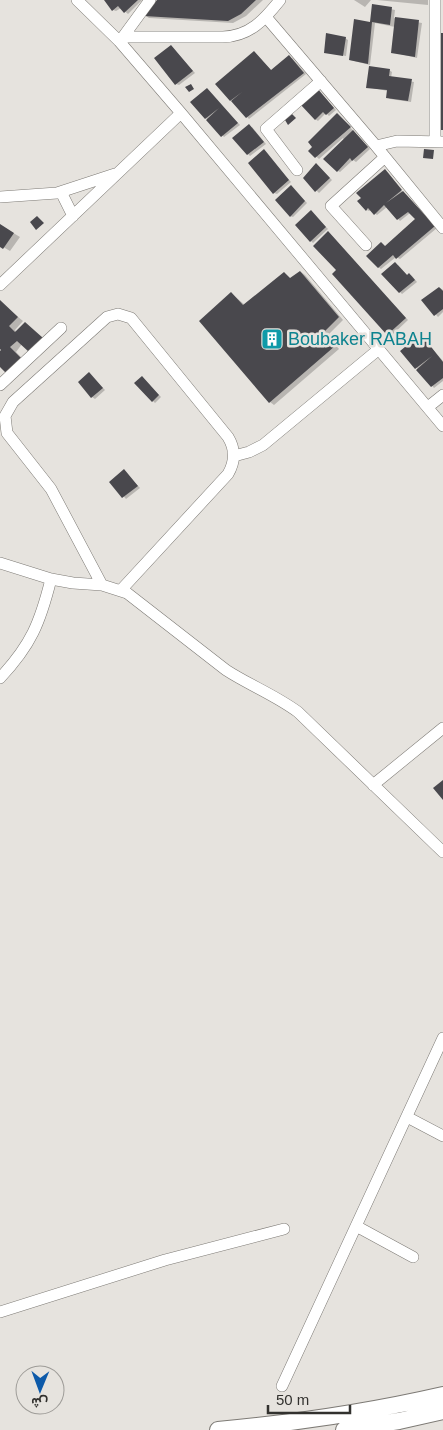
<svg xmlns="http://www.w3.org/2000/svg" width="443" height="1430" font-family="Arial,Vazirmatn,sans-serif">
<rect width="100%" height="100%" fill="#e6e3de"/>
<path fill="#0003" d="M 105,0 L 142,0 L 128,14 L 121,8 L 116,11 L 113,10 Z
M 159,0 L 263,0 L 246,16 L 233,23 L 149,18 L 146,16 Z
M 354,0 L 371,0 L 365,7 Z
M 377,0 L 428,0 L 428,5 Z
M 373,5 L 395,10 L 394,18 L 422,23 L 417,58 L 392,52 L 395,27 L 375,23 L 370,65 L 350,60 L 371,23 Z
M 345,38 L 348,40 L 346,56 L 328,53 Z
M 171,46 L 195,73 L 179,85 L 176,84 Z
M 254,52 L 272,71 L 292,58 L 306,74 L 249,119 L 231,100 Z
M 389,70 L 392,72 L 391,78 L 414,82 L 411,102 L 390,99 L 387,97 L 388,91 L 367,87 Z
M 207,90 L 240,125 L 224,137 L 206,118 Z
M 318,90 L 336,110 L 329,116 L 326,113 L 318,121 L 315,119 Z
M 338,114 L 370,149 L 356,162 L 353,160 L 340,172 L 338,171 L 344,140 L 343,138 L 319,159 L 310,151 Z
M 252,127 L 266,144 L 250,156 L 248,154 Z
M 264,151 L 291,182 L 277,194 L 274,193 Z
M 317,165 L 332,180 L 319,193 L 304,178 Z
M 387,172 L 403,193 L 437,228 L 400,259 L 396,257 L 381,269 L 378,267 L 386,247 L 417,219 L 410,213 L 400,221 L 387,207 L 377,215 L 371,210 L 369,211 L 367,210 Z
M 291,186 L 307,203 L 293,217 L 290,216 Z
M 311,212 L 328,229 L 313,243 L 311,241 Z
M 0,225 L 20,237 L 10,251 L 0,245 Z
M 331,235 L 408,320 L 391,336 L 337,270 Z
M 398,265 L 408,276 L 409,274 L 412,276 L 417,282 L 402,294 L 400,292 Z
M 301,272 L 305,275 L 343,320 L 328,335 L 339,349 L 274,405 L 270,402 L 232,294 L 245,305 L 284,273 L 291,279 Z
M 440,288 L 443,290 L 443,312 L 438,317 L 423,300 Z
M 1,303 L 23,321 L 15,330 L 17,333 L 25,324 L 48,342 L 22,344 L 16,352 L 28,364 L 0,366 L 0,353 L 3,350 L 0,348 Z
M 421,336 L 443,361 L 443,381 L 434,388 L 402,351 Z
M 89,374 L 105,390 L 95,399 L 92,397 Z
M 144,379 L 161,397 L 155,403 L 153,401 Z
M 124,471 L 140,488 L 126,499 L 111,482 Z"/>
<path fill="#49484d" d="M 104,0 L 138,0 L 124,13 L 118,6 L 112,11 Z
M 157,0 L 256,0 L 241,14 L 228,21 L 144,16 Z
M 372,4 L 392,7 L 390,25 L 372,22 L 368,64 L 349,60 L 354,19 L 370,22 Z
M 395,17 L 419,20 L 415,57 L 391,53 Z
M 326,33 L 346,37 L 343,56 L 324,53 Z
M 441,33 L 443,33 L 443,130 L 441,130 Z
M 171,45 L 193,71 L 175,85 L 154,58 Z
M 254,51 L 271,70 L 289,55 L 304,73 L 246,118 L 231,101 L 242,92 L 230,101 L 215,84 Z
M 369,66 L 390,69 L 389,76 L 412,79 L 408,101 L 386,98 L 387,90 L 366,88 Z
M 191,84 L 194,89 L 189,92 L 185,87 Z
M 207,88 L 238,123 L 221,137 L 206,120 L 219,108 L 205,119 L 190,102 Z
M 317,88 L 334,108 L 326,115 L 323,112 L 315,120 L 300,104 Z
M 337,113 L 351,127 L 315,158 L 308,151 L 312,147 L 308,142 Z
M 292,114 L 296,118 L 288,125 L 285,120 Z
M 249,124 L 264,142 L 247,155 L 232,138 Z
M 353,130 L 368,147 L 352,161 L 350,158 L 337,172 L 323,159 Z
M 264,149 L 289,180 L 273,194 L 248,163 Z
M 424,149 L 434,150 L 433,159 L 423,158 Z
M 316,163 L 330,178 L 315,192 L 303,178 Z
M 385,169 L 402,190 L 386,203 L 403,191 L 435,226 L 396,259 L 393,255 L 378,268 L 366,256 L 381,242 L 385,246 L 415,219 L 408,212 L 397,220 L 384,205 L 374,215 L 368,208 L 366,211 L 357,201 L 361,198 L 356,193 Z
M 291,185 L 305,201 L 290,217 L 275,200 Z
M 311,210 L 326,227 L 310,242 L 295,225 Z
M 37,216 L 44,223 L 36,230 L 30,222 Z
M 0,224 L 14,233 L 3,249 L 0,247 Z
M 328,231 L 406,318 L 387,335 L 332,274 L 336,270 L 313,246 Z
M 395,262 L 407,275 L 409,273 L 415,280 L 399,293 L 381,274 Z
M 300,271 L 339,317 L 324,332 L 335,346 L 269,403 L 199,321 L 231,292 L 243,305 L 284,272 L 290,278 Z
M 439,287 L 443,291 L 443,309 L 434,316 L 421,300 Z
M 0,300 L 18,317 L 9,326 L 15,332 L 25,322 L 43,338 L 29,352 L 17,341 L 10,347 L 23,360 L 7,374 L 0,367 L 0,351 L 1,350 L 0,349 Z
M 421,334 L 443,362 L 443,378 L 431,387 L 416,370 L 432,356 L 415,369 L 400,351 Z
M 89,372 L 103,388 L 91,398 L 78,382 Z
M 142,376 L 159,395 L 152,402 L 134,383 Z
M 124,469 L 138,486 L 122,498 L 109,482 Z
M 443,780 L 443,800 L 433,788 Z"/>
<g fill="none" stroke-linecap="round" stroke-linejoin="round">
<g stroke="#7d7a75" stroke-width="12">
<path id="minor" d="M 77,0 L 119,41 L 181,113 L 443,426
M 266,17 L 376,146 L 443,228
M 123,37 L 223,37 C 250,36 264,20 280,0
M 120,41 L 150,0
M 435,141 L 435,0
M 376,146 L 397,141 L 443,142
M 297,170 L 266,129 L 321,81
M 61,192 L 73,216
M 0,197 L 57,193 L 115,174
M 366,245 L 331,206 L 385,157
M 0,285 L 181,113
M 0,385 L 61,328
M 428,407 L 443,395
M 234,456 L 249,452 L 263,445 L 379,349
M 0,563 L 51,579 L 73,583 L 102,585 L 127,593 L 226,670 C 249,685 275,695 298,712 L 443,852
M 102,585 L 51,489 L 7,433 L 5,416 L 13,402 L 107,317 L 118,314 L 131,318 L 228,437 C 236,450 235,462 228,474 L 121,590
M 0,678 C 31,645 40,623 51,579
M 373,785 L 443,728
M 407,1117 L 443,1136
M 356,1226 L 413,1257
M 0,1312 L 165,1260 L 284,1229
M 282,1386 L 443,1038"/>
</g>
<g stroke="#7d7a75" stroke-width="18">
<path id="highway" d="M 218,1430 C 294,1423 369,1412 443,1395
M 344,1430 L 399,1421 L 443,1411"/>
</g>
<use href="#minor" stroke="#fff" stroke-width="11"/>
<use href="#highway" stroke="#fff" stroke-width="16"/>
</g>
<defs>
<g id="building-square" transform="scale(1.125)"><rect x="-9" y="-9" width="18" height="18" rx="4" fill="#0f9aa8" stroke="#e6e3de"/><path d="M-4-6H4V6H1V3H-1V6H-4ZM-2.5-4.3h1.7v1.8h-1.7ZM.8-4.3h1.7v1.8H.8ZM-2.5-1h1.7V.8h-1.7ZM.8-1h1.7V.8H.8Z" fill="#fff"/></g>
</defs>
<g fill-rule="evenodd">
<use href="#building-square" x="272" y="339"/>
</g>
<g text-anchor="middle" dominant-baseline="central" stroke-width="5" stroke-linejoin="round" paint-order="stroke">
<g font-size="18" fill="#0d838f" stroke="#e6e3de" text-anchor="start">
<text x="288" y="339">Boubaker RABAH</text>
</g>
</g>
<g transform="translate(40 1390) rotate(181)"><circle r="24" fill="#e6e3de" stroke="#9e9c98"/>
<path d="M0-4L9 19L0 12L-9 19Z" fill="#0d5aa9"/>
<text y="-8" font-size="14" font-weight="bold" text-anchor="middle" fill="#32312e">ش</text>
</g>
<path d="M268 1405v8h82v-8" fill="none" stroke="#32312e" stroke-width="2.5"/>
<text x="276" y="1405" font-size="15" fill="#32312e" stroke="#e6e3de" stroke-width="4" paint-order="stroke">50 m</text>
</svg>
